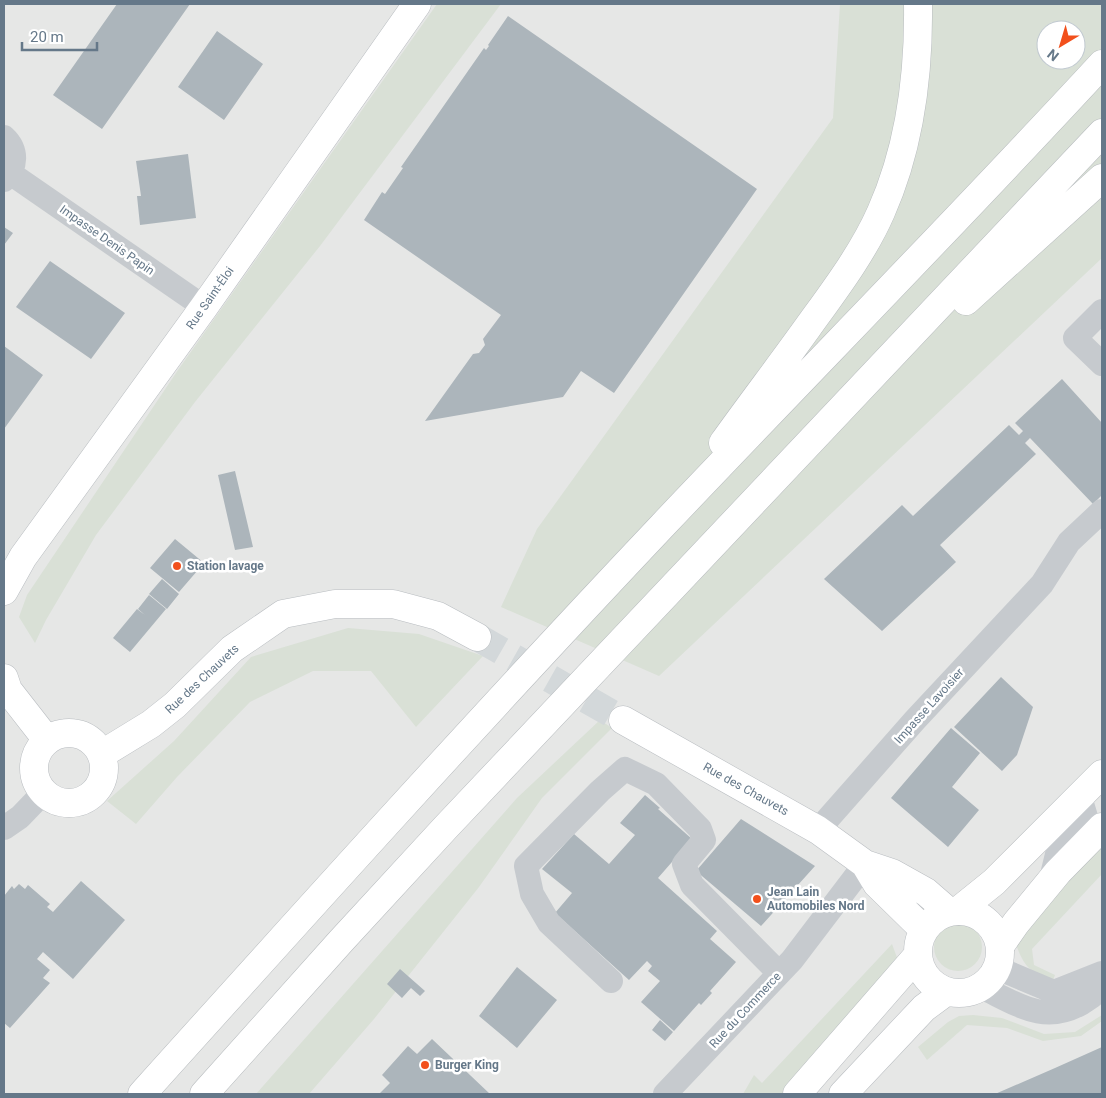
<svg xmlns="http://www.w3.org/2000/svg" width="1106" height="1098" font-family="Roboto,sans-serif">
<rect width="100%" height="100%" fill="#f8f8f5"/>
<path fill="#e6e7e6" fill-rule="evenodd" d="M 4,4 L 1102,4 L 1102,1094 L 4,1094 ZM 1046,30 L 1076,30 L 1076,60 L 1046,60 Z"/>
<path fill="#d9e0d6" fill-rule="evenodd" d="M 437,4 L 501,4 L 320,246 L 195,402 L 96,535 L 46,620 L 35,643 L 19,617 L 27,595 L 178,370 Z
M 840,4 L 1102,4 L 1102,258 L 659,676 L 501,607 L 537,529 L 833,118 ZM 1046,30 L 1076,30 L 1076,60 L 1046,60 Z
M 348,628 L 419,634 L 483,656 L 416,727 L 371,671 L 313,671 L 250,702 L 177,777 L 136,824 L 107,801 L 174,741 L 251,657 Z
M 600,720 L 612,728 L 542,798 L 479,887 L 374,1019 L 309,1094 L 256,1094 L 517,798 Z
M 1102,841 L 1102,874 L 1032,949 L 1034,965 L 1055,975 L 1052,983 C 1027,969 1024,967 1014,939 Z
M934 947a24 24 0 1 1 48 0a24 24 0 1 1-48 0Z
M 892,944 L 899,963 L 783,1094 L 743,1094 L 754,1075 L 762,1083 Z
M 973,1015 L 1002,1018 L 1044,1034 L 1075,1032 L 1102,1015 L 1102,1021 L 1081,1036 L 1043,1041 L 1007,1028 L 967,1025 L 927,1060 L 918,1047 L 948,1022 L 959,1016 Z"/>
<path fill="#acb5bb" d="M 117,4 L 190,4 L 102,129 L 53,95 Z
M 508,16 L 757,189 L 614,393 L 581,371 L 563,397 L 425,421 L 473,354 L 479,353 L 485,345 L 483,339 L 501,315 L 364,220 L 382,192 L 385,194 L 403,168 L 401,167 L 484,48 L 486,50 L 489,46 L 488,45 Z
M 217,31 L 263,64 L 224,120 L 178,87 Z
M 188,154 L 196,218 L 140,225 L 137,196 L 141,196 L 136,161 Z
M 4,227 L 13,233 L 4,245 Z
M 50,261 L 125,313 L 91,359 L 16,307 Z
M 4,346 L 43,375 L 4,429 Z
M 1062,379 L 1102,423 L 1102,495 L 1093,504 L 1030,438 L 1025,443 L 1036,454 L 940,545 L 956,562 L 882,631 L 824,579 L 902,505 L 913,516 L 1009,425 L 1019,435 L 1023,431 L 1015,423 Z
M 235,471 L 253,547 L 235,550 L 218,475 Z
M 175,539 L 204,563 L 179,592 L 150,568 Z
M 162,579 L 179,594 L 167,609 L 149,594 Z
M 149,595 L 166,609 L 130,652 L 113,638 L 137,609 L 145,615 L 138,609 Z
M 1001,677 L 1033,707 L 1017,755 L 1002,771 L 954,727 Z
M 951,728 L 980,753 L 952,787 L 979,810 L 948,847 L 891,798 Z
M 645,795 L 660,808 L 658,809 L 692,839 L 658,878 L 717,931 L 710,939 L 736,962 L 710,991 L 712,993 L 701,1005 L 699,1003 L 674,1031 L 641,1002 L 660,981 L 648,971 L 652,966 L 647,961 L 629,980 L 555,913 L 572,893 L 542,869 L 574,834 L 609,864 L 635,835 L 620,823 Z
M 741,819 L 815,866 L 761,926 L 696,871 Z
M 81,881 L 125,920 L 73,979 L 43,952 L 37,959 L 50,970 L 43,978 L 50,983 L 10,1028 L 4,1023 L 4,896 L 12,886 L 14,889 L 19,884 L 25,889 L 28,885 L 50,904 L 47,907 L 53,912 Z
M 517,967 L 557,1000 L 517,1048 L 479,1016 Z
M 400,969 L 425,991 L 420,996 L 411,988 L 402,998 L 387,984 Z
M 660,1020 L 673,1032 L 665,1041 L 652,1030 Z
M 432,1039 L 490,1094 L 379,1094 L 390,1083 L 382,1075 L 408,1046 L 417,1054 Z
M 1102,1047 L 1102,1094 L 995,1094 L 1055,1068 Z"/>
<g fill="none" stroke-linecap="round" stroke-linejoin="round">
<path stroke="#d3d8da" stroke-width="28" stroke-dasharray="28 14" stroke-linecap="butt" d="M 477,637 L 623,720"/>
<g stroke="#b9bdc1" stroke-width="29">
<path id="major" d="M 4,591 L 23,557 L 204,307 L 417,4
M 4,678 L 8,690 L 47,740
M 623,720 L 818,830 L 865,864 L 892,873 L 926,892 L 949,912
M34 768a35 35 0 1 1 70 0a35 35 0 1 1-70 0Z
M 102,754 L 151,724 L 175,705 L 232,649 L 283,614 L 335,604 L 393,604 L 438,616 L 477,637
M 865,864 L 877,884 L 924,930
M918 952a41 41 0 1 1 82 0a41 41 0 1 1-82 0Z
M 797,1094 L 918,955
M 843,1094 L 924,1008 L 947,991"/>
</g>
<g stroke="#b8bcbf" stroke-width="29">
<path id="highway" d="M 966,301 L 1102,178
M 723,443 C 751,404 780,366 808,327 C 834,291 863,253 881,212 C 910,147 919,74 918,4
M 958,911 L 994,882 L 1102,774
M 1000,946 L 1016,923 L 1058,872 L 1102,827
M 142,1094 C 314,903 486,712 663,525 C 809,371 958,220 1102,64
M 204,1094 L 341,941 L 446,827 L 1102,133"/>
</g>
<path stroke="#c6cace" stroke-width="24" d="M 4,137 C 18,150 17,167 4,180
M 10,173 L 204,307
M 1102,311 L 1075,338 L 1102,364
M 4,828 L 20,817 L 44,792
M 818,830 L 915,720 L 1042,584 L 1069,542 L 1102,511
M 1050,883 L 1059,846 L 1086,817 L 1080,797
M 997,968 L 1054,992 L 1102,973
M 611,981 L 549,923 L 532,894 L 526,866 L 600,791 L 625,769 L 656,784 L 700,829 L 704,840 L 684,864 L 692,885 L 779,973
M 981,987 C 1017,1004 1044,1025 1082,1003 C 1091,997 1097,994 1102,985
M 665,1094 L 792,960 L 865,864"/>
<use href="#major" stroke="#fff" stroke-width="28"/>
<use href="#highway" stroke="#fff" stroke-width="28"/>
</g>
<g fill="#f2501c" stroke="#fff" stroke-width="2">
<circle cx="177" cy="566" r="5"/>
<circle cx="757" cy="899" r="5"/>
<circle cx="425" cy="1065" r="5"/>
</g>
<g text-anchor="middle" dominant-baseline="central" stroke-width="5" stroke-linejoin="round" paint-order="stroke">
<g font-size="12" fill="#657889" stroke="#fff">
<text transform="translate(107 240) rotate(35)">Impasse Denis Papin</text>
<text transform="translate(210 298) rotate(-55)">Rue Saint-Éloi</text>
<text transform="translate(202 679) rotate(-43)">Rue des Chauvets</text>
<text transform="translate(929 706) rotate(-48)">Impasse Lavoisier</text>
<text transform="translate(746 789) rotate(29)">Rue des Chauvets</text>
<text transform="translate(745 1010) rotate(-47)">Rue du Commerce</text>
</g>
<g font-size="12" font-weight="bold" fill="#657889" stroke="#fff" text-anchor="start">
<text x="187" y="566">Station lavage</text>
<text x="767" y="892">Jean Lain<tspan x="767" dy="14">Automobiles Nord</tspan></text>
<text x="435" y="1065">Burger King</text>
</g>
</g>
<rect width="1106" height="1098" fill="none" stroke="#657889" stroke-width="10"/>
<g transform="translate(1061 45) rotate(218)"><circle r="24" fill="#ffffff" stroke="#c1c9d0"/>
<path d="M0-4L9 19L0 12L-9 19Z" fill="#f2501c"/>
<text y="-8" font-size="14" font-weight="bold" text-anchor="middle" fill="#657889">N</text>
</g>
<path d="M22 42v8h75v-8" fill="none" stroke="#657889" stroke-width="2.5"/>
<text x="30" y="42" font-size="15" fill="#657889" stroke="#ffffff" stroke-width="4" paint-order="stroke">20 m</text>
</svg>
